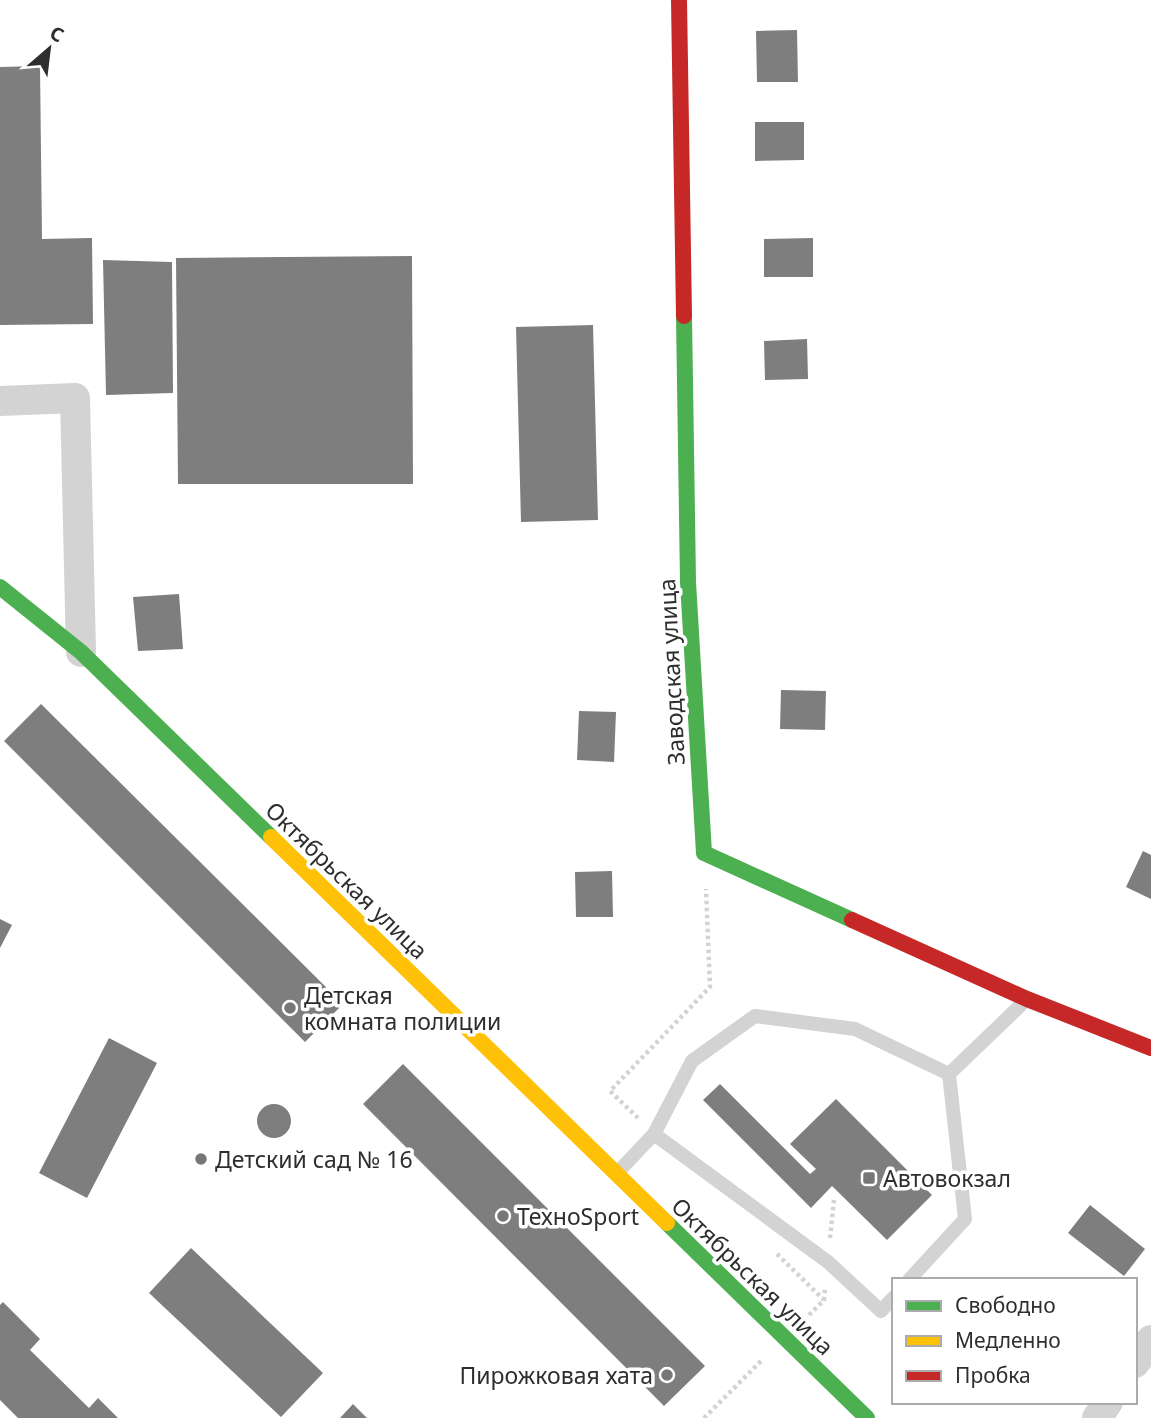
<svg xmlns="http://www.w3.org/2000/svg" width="1151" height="1418" font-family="'Noto Sans',sans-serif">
<rect width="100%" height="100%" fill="#fff"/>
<path fill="#7e7e7e" d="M 797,30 L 798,82 L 757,82 L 756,31 Z
M 40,66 L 42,239 L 92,238 L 93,324 L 0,325 L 0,67 Z
M 755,122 L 804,122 L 804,160 L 755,161 Z
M 813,238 L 813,277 L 764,277 L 764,239 Z
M 412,256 L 413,484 L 178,484 L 176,258 Z
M 103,260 L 172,262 L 173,393 L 106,395 Z
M 593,325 L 598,520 L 521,522 L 516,327 Z
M 807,339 L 808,379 L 765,380 L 764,341 Z
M 179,594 L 183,649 L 138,651 L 133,597 Z
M 781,690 L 826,691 L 825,730 L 780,729 Z
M 41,704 L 343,1004 L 305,1042 L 4,741 Z
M 579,711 L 616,712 L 614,762 L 577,760 Z
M 1143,851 L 1151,855 L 1151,899 L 1126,887 Z
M 612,871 L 613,917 L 576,917 L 575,872 Z
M 0,919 L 12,925 L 0,948 Z
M 109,1038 L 157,1063 L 87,1198 L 39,1173 Z
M 403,1064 L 705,1366 L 664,1406 L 363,1104 Z
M 720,1084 L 810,1174 L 816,1169 L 790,1144 L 836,1099 L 932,1195 L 887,1240 L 832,1186 L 811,1208 L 703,1100 Z
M257 1121a17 17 0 1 1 34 0a17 17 0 1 1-34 0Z
M 1090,1205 L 1145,1249 L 1124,1276 L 1068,1233 Z
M 191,1248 L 323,1373 L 281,1417 L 149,1293 Z
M 3,1302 L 40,1339 L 30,1350 L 89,1408 L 98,1398 L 118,1418 L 18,1418 L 0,1400 L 0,1305 Z
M 353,1404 L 367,1418 L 340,1418 Z"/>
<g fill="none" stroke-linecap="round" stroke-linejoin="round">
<path stroke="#d3d3d3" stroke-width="4.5" stroke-dasharray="3.5 3.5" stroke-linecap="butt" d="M 638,1118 L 610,1091 L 710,987 L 706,889
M 830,1238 L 834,1200
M 777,1254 L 824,1300
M 809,1315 L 824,1300 L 825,1288
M 704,1418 L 762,1360"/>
<path stroke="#d3d3d3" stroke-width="14" d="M 949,1074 L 1024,1002
M 654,1134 L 828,1262 L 881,1311 L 894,1297
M 617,1173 L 654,1134 L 692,1061 L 755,1016 L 855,1029 L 949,1074
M 909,1280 L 965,1219 L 949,1074"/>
<path stroke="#d3d3d3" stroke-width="30" d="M 0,401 L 75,398 L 81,652
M 1135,1363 L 1151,1340
M 1097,1418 L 1108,1402"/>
<path stroke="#4caf50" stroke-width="16" d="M 684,316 L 688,582 L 704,853 L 852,920
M 0,587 L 81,652 L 271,837
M 667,1223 L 867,1418"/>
<path stroke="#ffc107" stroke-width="16" d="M 271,837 L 667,1223"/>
<path stroke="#c62828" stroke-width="16" d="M 679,0 L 684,316
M 852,920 L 1027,999 L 1151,1048"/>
</g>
<g fill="#777" stroke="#fff" stroke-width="2.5">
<circle cx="290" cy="1008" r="7"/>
<circle cx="201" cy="1159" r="7"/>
<rect x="862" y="1171" width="14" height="14" rx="3.5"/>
<circle cx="503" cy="1216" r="7"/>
<circle cx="667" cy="1375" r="7"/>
</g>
<g text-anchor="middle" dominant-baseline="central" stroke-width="7" stroke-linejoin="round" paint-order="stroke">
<g font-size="23" fill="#2e2e2e" stroke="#fff">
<text transform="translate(671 672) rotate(-93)">Заводская улица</text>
<text transform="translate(347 880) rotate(44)">Октябрьская улица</text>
<text transform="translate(753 1276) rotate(44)">Октябрьская улица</text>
</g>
<g font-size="23" fill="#2e2e2e" stroke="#fff" text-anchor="start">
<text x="304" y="995">Детская<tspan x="304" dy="26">комната полиции</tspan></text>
<text x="215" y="1159">Детский сад № 16</text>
<text x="883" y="1178">Автовокзал</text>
<text x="517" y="1216">ТехноSport</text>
<text x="653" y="1375" text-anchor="end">Пирожковая хата</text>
</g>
</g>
<rect x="892" y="1278" width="245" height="126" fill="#ffffff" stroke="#ababab" stroke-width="2"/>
<rect x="906" y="1301" width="35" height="10" fill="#4caf50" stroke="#ababab" stroke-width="2"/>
<text x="955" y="1313" font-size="21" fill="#2e2e2e">Свободно</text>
<rect x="906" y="1336" width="35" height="10" fill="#ffc107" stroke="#ababab" stroke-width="2"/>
<text x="955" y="1348" font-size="21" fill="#2e2e2e">Медленно</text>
<rect x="906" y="1371" width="35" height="10" fill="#c62828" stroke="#ababab" stroke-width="2"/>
<text x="955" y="1383" font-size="21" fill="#2e2e2e">Пробка</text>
<g transform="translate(49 49) rotate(28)" stroke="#ffffff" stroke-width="5" paint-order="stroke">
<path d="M0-5L12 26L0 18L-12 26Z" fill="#2e2e2e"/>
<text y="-10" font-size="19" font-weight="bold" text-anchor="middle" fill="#2e2e2e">С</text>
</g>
</svg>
